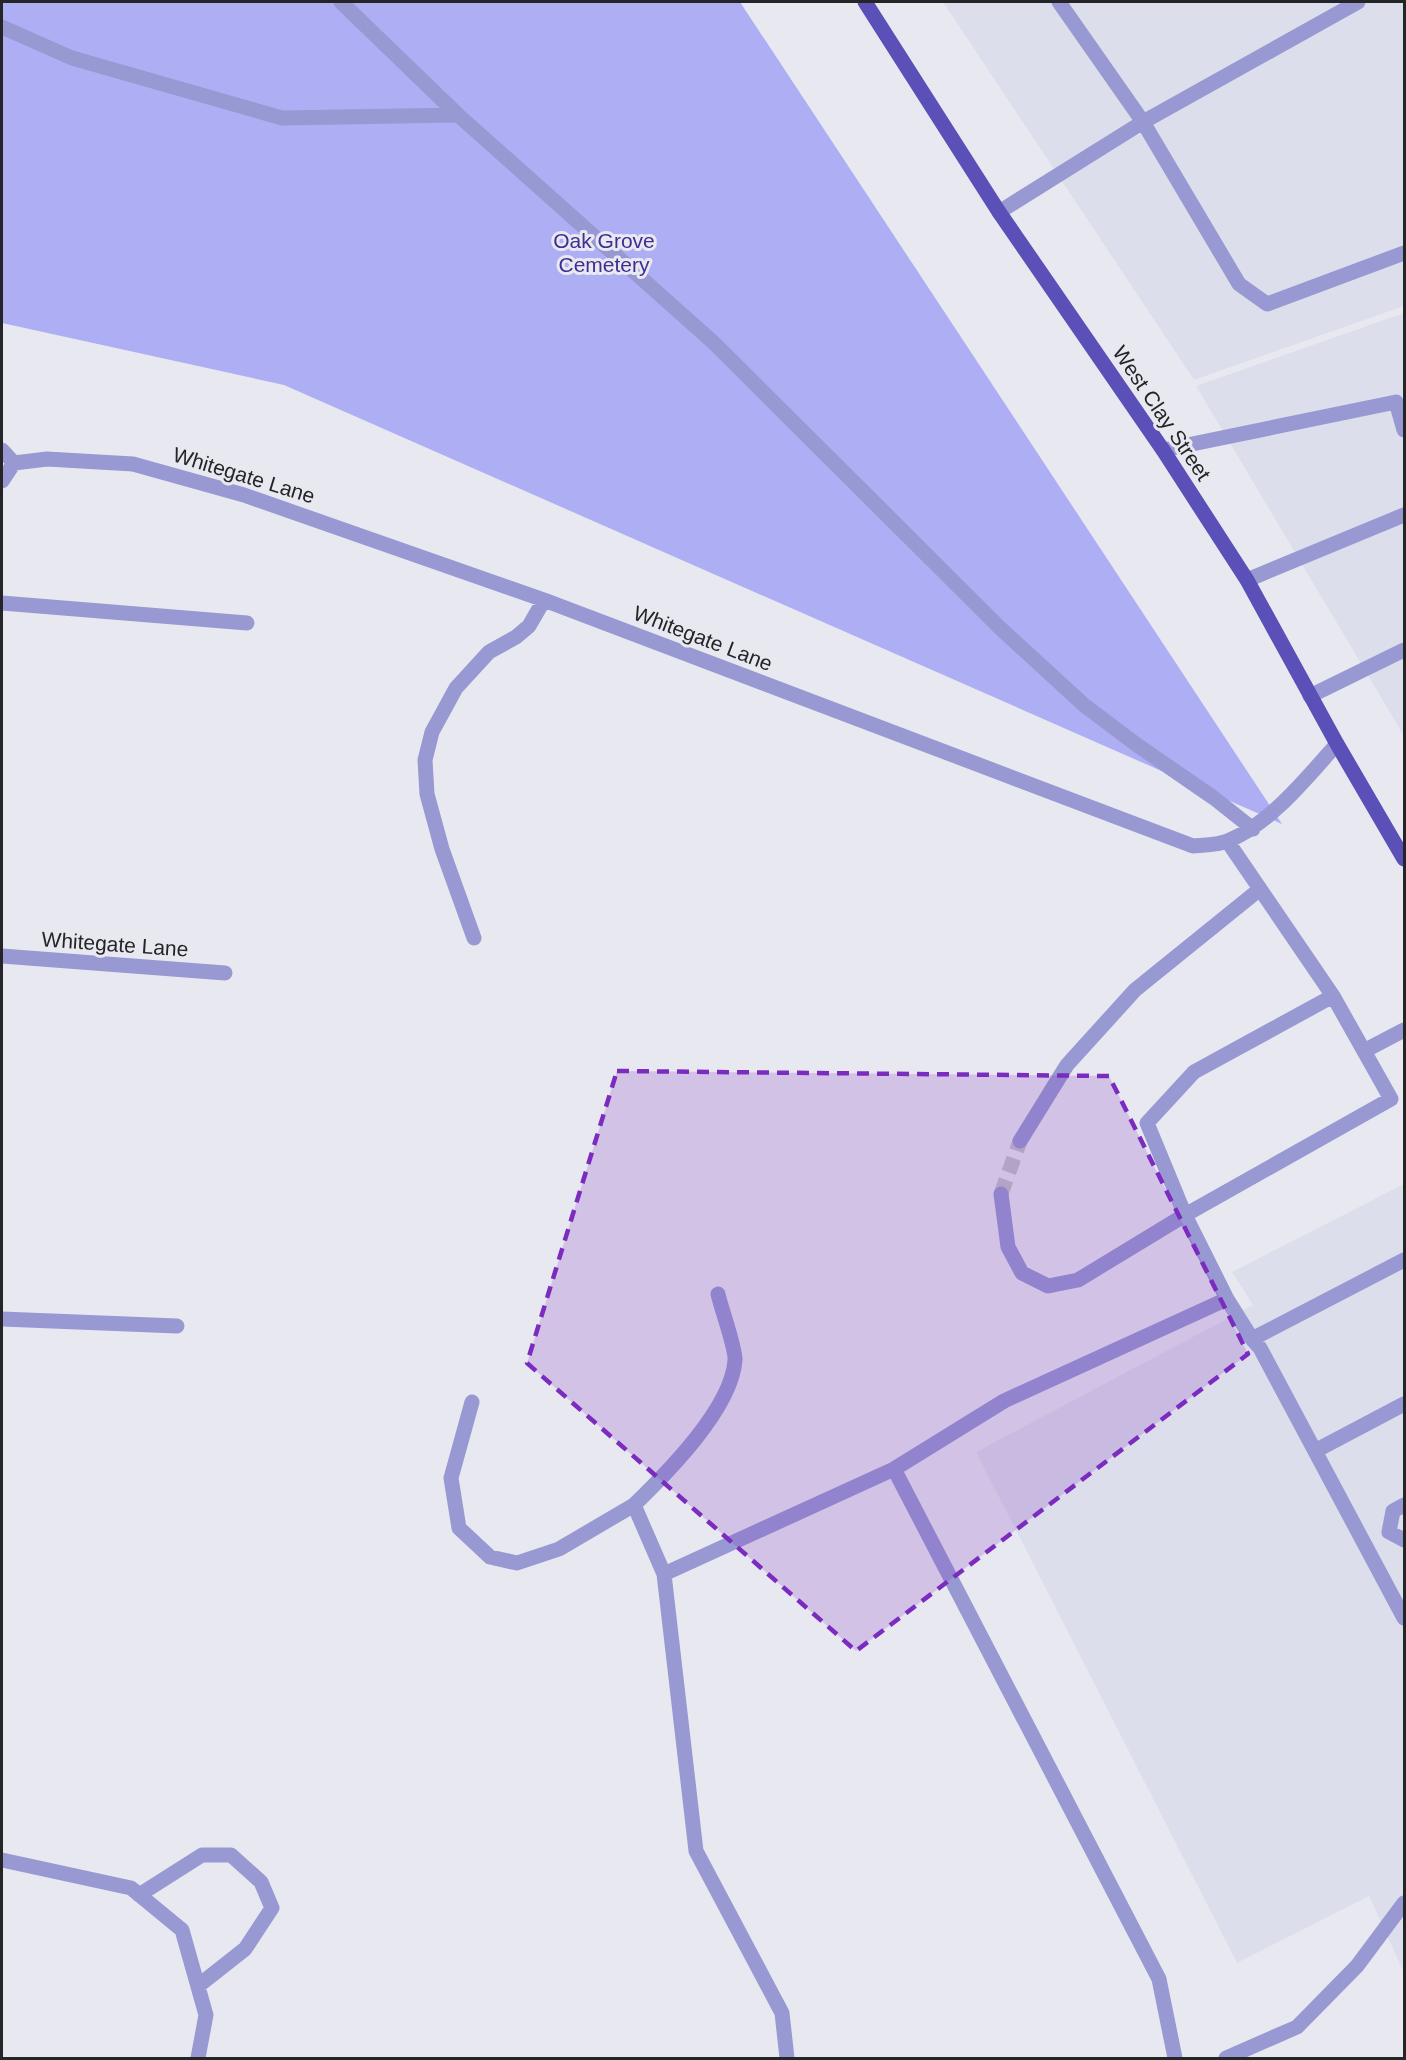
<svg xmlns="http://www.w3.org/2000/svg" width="1406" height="2060" font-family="Helvetica,sans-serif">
<rect width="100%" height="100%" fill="#e8e9f0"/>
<path fill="#dddeec" d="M 943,2 L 1404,2 L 1404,306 L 1194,380 Z
M 1404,313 L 1404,736 L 1196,386 Z
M 1404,1184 L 1404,1973 L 1369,1896 L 1237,1963 L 976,1452 L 1253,1305 L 1232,1272 Z"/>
<path fill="#aeaef5" d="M 2,2 L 740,2 L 1282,824 L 284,385 L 2,323 Z"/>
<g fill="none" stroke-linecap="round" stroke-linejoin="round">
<path stroke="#c1c2c8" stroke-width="15" stroke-dasharray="15 8" stroke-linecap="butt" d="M 1001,1194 L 1020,1141"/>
<path stroke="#9899d3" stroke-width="15" d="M 341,2 L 458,115 L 714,343 L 1000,628 L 1084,705 L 1137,745 L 1214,798 L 1253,829
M 1059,2 L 1143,122 L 1358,2
M 2,27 L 72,58 L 282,118 L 458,115
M 999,212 L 1143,122 L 1239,284 L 1267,304 L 1404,253
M 2,450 L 14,463
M 1163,450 L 1396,402 L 1404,430
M 2,481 L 14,463 L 47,459 L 133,464 L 244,495 L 544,600 L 1193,846 C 1205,845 1220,845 1230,840 C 1272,822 1307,777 1337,744
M 1247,580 L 1404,515
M 2,603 L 247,623
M 1310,696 L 1404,650
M 1228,842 L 1333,996
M 474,938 L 442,849 L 427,794 L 425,760 L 432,732 L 456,688 L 489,652 L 516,637 L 529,626 L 544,600
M 2,956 L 225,973
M 1364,1051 L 1404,1030
M 1020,1141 L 1067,1065 L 1135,990 L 1260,889
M 1227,1299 L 1252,1339 L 1260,1348 L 1404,1618
M 2,1319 L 177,1326
M 1252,1339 L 1404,1260
M 472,1402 L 451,1478 L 459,1528 L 490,1557 L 517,1563 L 559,1549 L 634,1505 L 664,1574
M 1315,1451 L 1404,1404
M 894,1469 L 1004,1401 L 1227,1299 L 1185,1215 L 1147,1123 L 1194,1072 L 1333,996 L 1391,1099 L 1185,1215 L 1078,1280 L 1048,1286 L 1022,1273 L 1008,1247 L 1001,1194
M 634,1505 C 667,1473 732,1408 735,1360 C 736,1349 721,1308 718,1294
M 1404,1505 L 1393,1511 L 1389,1532 L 1404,1540
M 2,1860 L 131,1888 L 182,1930 L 206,2015 L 198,2058
M 139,1895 L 202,1855 L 231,1855 L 261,1882 L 272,1908 L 245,1949 L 198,1986
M 787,2058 L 782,2013 L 696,1851 L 664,1574 L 894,1469 L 1159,1979 L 1175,2058
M 1226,2058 L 1297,2027 L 1357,1966 L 1404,1903"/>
<path stroke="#5b4fb8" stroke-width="15" d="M 865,2 L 999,212 L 1163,450 L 1247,580 L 1337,744 L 1404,859"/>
</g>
<path fill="#7b2cbf" fill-opacity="0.2" stroke="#7b2cbf" stroke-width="4.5" stroke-dasharray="12 8" stroke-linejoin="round" d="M 617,1071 L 1109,1076 L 1248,1354 L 856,1651 L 527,1363 Z"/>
<g text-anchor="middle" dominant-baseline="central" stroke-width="6" stroke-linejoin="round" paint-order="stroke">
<g font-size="21" fill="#3f2e93" stroke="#e8e9f0">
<text x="604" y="240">Oak Grove<tspan x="604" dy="24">Cemetery</tspan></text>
</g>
<g font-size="21" fill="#252528" stroke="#e8e9f0">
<text transform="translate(1162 413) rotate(56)">West Clay Street</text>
<text transform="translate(244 475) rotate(17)">Whitegate Lane</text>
<text transform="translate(703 638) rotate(21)">Whitegate Lane</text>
<text transform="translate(115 944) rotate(4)">Whitegate Lane</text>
</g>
</g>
<rect width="1406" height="2060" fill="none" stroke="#252528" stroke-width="6"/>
</svg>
